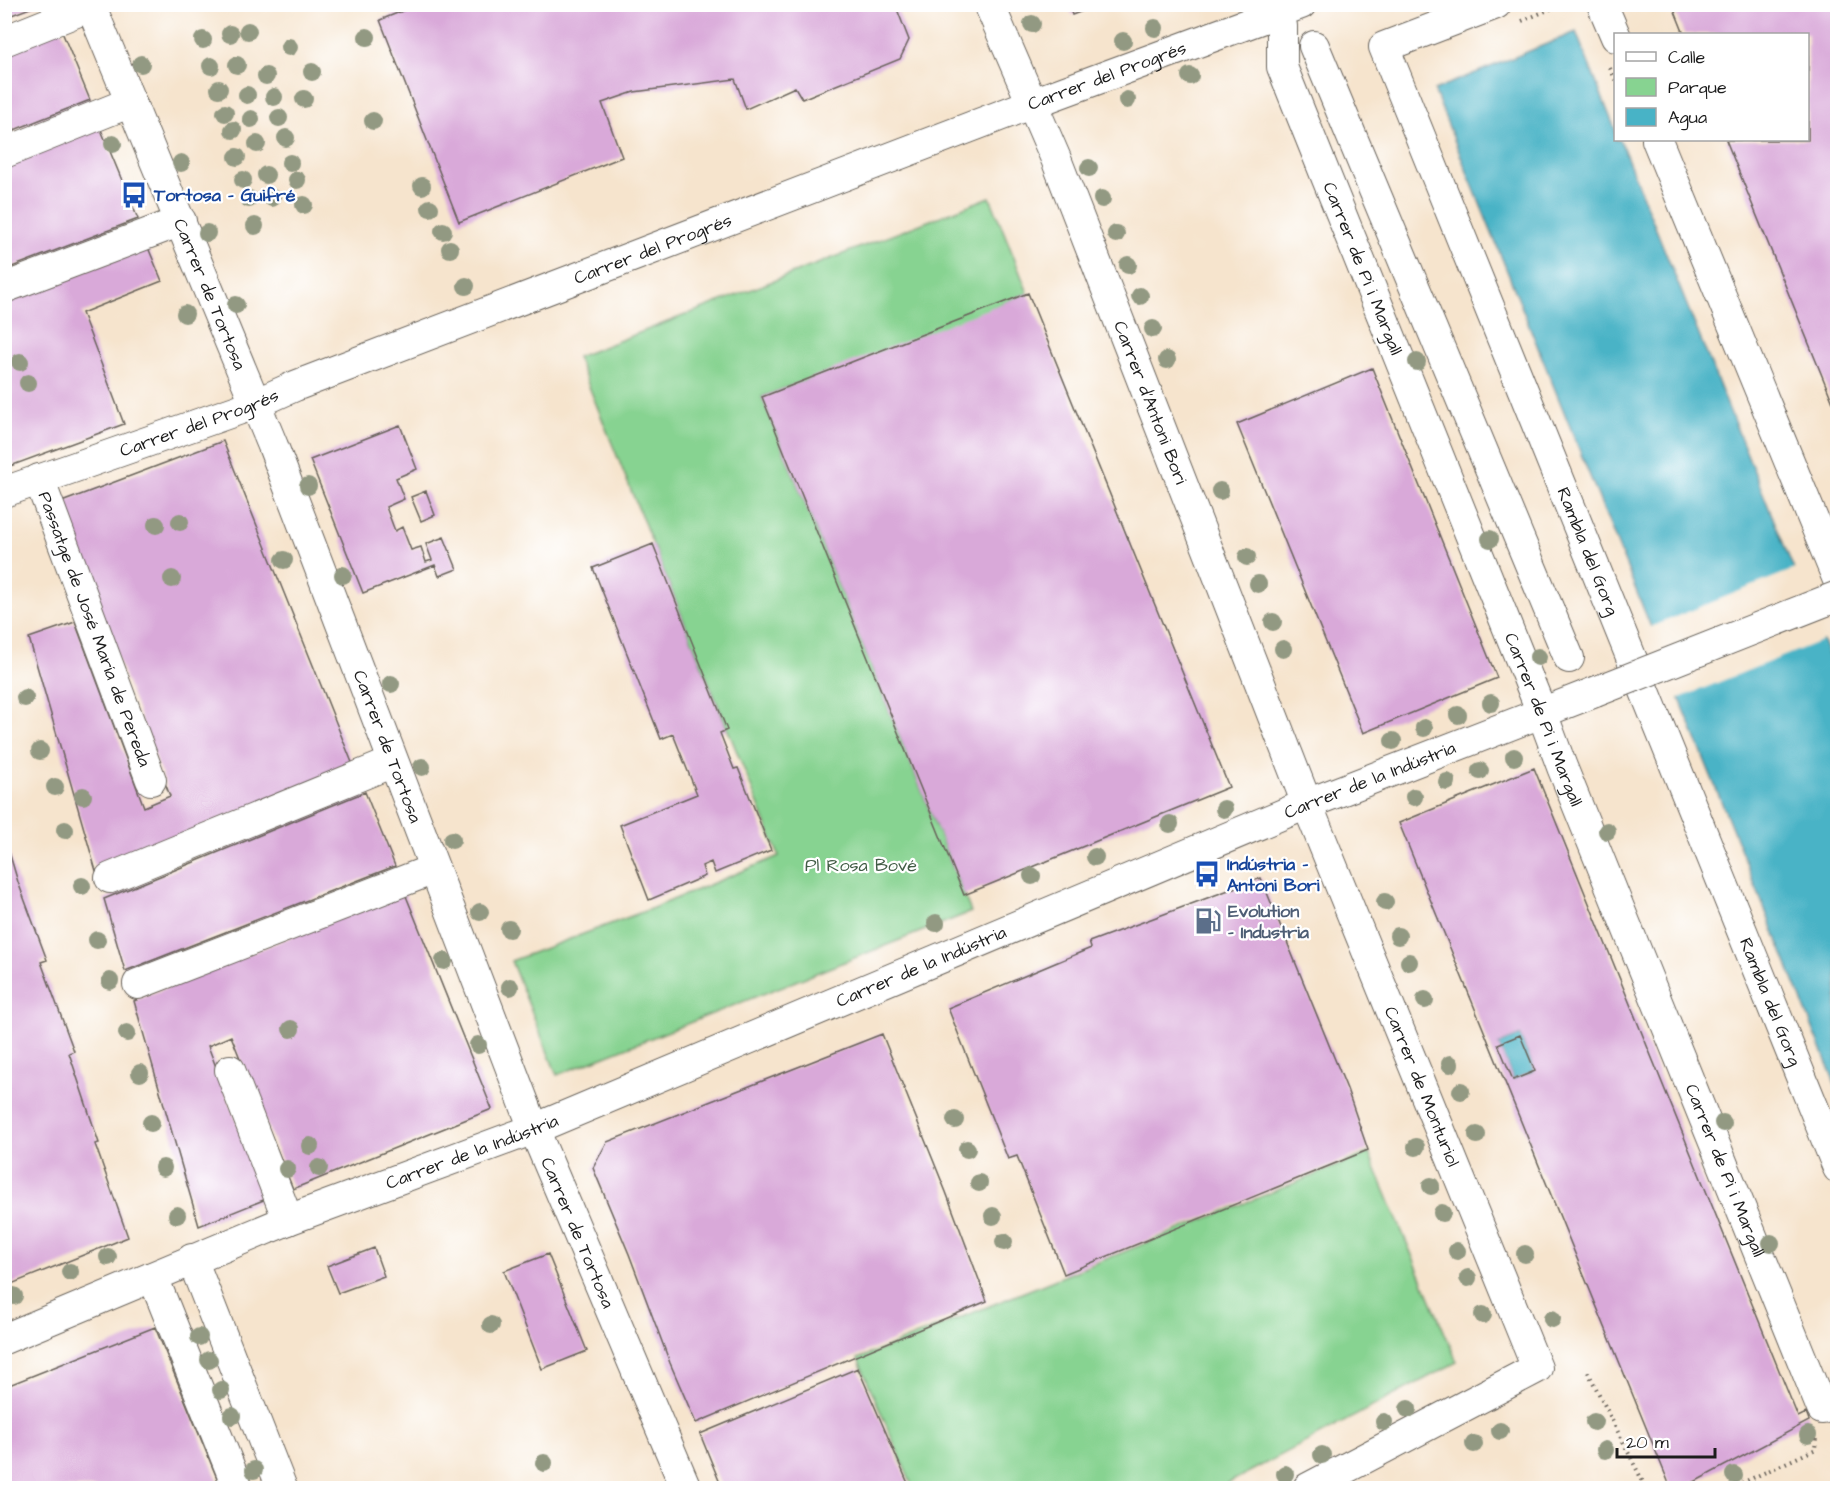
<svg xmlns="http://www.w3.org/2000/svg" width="1842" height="1493" font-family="'Architects Daughter',sans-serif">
<rect width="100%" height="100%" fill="#fff"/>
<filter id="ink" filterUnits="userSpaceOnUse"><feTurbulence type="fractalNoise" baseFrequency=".0167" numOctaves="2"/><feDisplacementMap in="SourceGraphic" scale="12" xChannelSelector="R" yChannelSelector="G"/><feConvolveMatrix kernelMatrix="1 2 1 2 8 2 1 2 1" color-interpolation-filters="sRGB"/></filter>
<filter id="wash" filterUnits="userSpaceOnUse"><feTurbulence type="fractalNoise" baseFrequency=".008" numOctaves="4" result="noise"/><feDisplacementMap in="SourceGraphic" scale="24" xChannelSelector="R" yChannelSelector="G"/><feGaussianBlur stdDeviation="1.35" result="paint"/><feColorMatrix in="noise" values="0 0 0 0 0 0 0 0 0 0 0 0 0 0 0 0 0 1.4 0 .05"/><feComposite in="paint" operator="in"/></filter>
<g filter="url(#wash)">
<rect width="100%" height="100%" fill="#f6e4cd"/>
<path fill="#87d391" stroke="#527856" stroke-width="1.5" d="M 990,197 L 1028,293 L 943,329 L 762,397 L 971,912 L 557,1075 L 511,961 L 653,908 L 779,856 L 577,357 Z
M 1369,1153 L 1457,1362 L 1219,1488 L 913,1488 L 858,1359 Z"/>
<path fill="#48b3c6" stroke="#326871" stroke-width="1.5" d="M 1576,32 L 1615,129 L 1616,140 L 1620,140 L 1837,676 L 1837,1088 L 1434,90 Z
M 1520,1035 L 1535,1071 L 1513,1080 L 1498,1044 Z"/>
<path fill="#f6e4cd" d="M 1797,568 L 1826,639 L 1677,699 L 1648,628 Z"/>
<g id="blocks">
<path fill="#d9a9d9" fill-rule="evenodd" d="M 4,4 L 38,4 L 38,5 L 4,18 Z
M 420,4 L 895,4 L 909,40 L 900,59 L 802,99 L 795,87 L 746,109 L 735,79 L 634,92 L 602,103 L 622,157 L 459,222 L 380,20 Z
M 1068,4 L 1099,4 L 1099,5 L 1072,15 Z
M 1672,4 L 1838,4 L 1838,415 L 1726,140 L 1808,140 L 1808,34 L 1684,34 Z
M 60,27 L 90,100 L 4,134 L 4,50 Z
M 97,120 L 138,219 L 4,270 L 4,167 Z
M 147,245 L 162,281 L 82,313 L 124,424 L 5,468 L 5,302 Z
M 1028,293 L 1229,787 L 964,895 L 762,397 Z
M 1372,368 L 1497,678 L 1363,733 L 1237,424 Z
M 400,425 L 417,469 L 396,478 L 404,499 L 386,507 L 395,531 L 402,527 L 411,550 L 421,547 L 426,562 L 432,560 L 426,544 L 444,537 L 457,569 L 439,576 L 435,565 L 363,593 L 310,460 Z
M 223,441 L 353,765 L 96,871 L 29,638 L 75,622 L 144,807 L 170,796 L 59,503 Z
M 426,491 L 435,515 L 421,521 L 411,497 Z
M 653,544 L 727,730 L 720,733 L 734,769 L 738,768 L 771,850 L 715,873 L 711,862 L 702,866 L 705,876 L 649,900 L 620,825 L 697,794 L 673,734 L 661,739 L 593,568 Z
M 1534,768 L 1798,1417 L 1806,1413 L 1809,1421 L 1683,1488 L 1665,1488 L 1670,1486 L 1399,823 ZM 1520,1035 L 1535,1071 L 1513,1080 L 1498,1044 Z
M 365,792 L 395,866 L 125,971 L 104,899 Z
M 4,835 L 18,882 L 47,960 L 41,962 L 74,1051 L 69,1053 L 99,1143 L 95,1144 L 128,1237 L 4,1287 Z
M 1261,878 L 1347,1089 L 1368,1150 L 1064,1274 L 1017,1156 L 1008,1159 L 948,1008 L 1091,948 L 1089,942 Z
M 404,891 L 492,1109 L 293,1189 L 231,1036 L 208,1046 L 266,1199 L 199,1226 L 134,1001 Z
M 882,1034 L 946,1192 L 987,1301 L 696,1423 L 670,1363 L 629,1254 L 593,1168 L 607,1142 Z
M 374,1248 L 384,1276 L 338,1293 L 327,1266 Z
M 548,1254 L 587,1351 L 542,1369 L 504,1271 Z
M 155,1327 L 221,1488 L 4,1488 L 4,1387 Z
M 858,1368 L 910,1488 L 722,1488 L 700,1434 Z"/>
</g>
</g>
<g filter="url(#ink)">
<use href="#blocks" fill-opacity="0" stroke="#68625a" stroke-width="1.5"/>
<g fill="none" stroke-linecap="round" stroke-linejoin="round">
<g stroke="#68625a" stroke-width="32">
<g id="street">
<path id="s1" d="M 90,4 L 273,446 L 534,1129 L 686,1488"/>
<path id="s2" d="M 989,4 L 1056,159 L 1307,804 L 1537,1368 L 1308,1488"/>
<path id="s3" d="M 1496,4 L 1384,47 L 1838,1168"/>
<path d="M 1602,4 L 1616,37"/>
<path id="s4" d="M 1282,26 L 1282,67 L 1542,713 L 1562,767 L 1822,1409"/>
<path d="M 4,41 L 91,6"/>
<path d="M 1314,46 L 1569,658"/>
<path d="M 1657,140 L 1838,580"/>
<path d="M 4,153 L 131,102"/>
<path d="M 4,288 L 181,221"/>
<path id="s5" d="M 39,479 L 151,780"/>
<path id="s6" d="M 4,492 L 255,404 L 295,386 L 1033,103 L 1301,4"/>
<path d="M 110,878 L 393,762"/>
<path d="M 138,984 L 434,869"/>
<path d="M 230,1070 L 288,1220"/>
<path d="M 192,1259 L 282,1488"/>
<path d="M 153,1277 L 238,1488"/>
<path id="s7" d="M 4,1339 L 288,1220 L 534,1129 L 1307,804 L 1595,692"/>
</g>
</g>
<path stroke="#68625a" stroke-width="4" stroke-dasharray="1.5 4.5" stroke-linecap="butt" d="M 1522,21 L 1560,5 L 1571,5
M 1610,68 L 1616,81
M 1588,1372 L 1646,1488
M 1731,1488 L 1816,1449 L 1817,1438"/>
<use href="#street" stroke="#fff" stroke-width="30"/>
<g stroke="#68625a" stroke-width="32" stroke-linecap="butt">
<path id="street-bridge" d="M 1595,692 L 1838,596"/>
</g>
<use href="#street-bridge" stroke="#fff" stroke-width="30"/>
</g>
<g fill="#929982">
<circle cx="1032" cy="24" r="9"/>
<circle cx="1155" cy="28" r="9"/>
<circle cx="248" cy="31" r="9"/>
<circle cx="230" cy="34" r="9"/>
<circle cx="367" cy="37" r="9"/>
<circle cx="203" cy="40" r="9"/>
<circle cx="1123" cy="41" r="9"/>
<circle cx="289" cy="47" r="9"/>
<circle cx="141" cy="64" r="9"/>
<circle cx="237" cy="65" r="9"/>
<circle cx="211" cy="66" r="9"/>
<circle cx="312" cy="72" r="9"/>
<circle cx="266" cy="76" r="9"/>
<circle cx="1190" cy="76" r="9"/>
<circle cx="219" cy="89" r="9"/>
<circle cx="247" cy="95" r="9"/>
<circle cx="274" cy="97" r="9"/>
<circle cx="304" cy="99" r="9"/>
<circle cx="1127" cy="100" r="9"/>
<circle cx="225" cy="113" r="9"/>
<circle cx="279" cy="118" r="9"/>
<circle cx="251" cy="119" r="9"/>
<circle cx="373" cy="121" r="9"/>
<circle cx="233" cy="130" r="9"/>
<circle cx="286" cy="138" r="9"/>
<circle cx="113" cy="144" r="9"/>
<circle cx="257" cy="144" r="9"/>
<circle cx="237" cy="157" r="9"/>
<circle cx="181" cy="163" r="9"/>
<circle cx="290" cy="163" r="9"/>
<circle cx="1089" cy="168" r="9"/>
<circle cx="266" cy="175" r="9"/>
<circle cx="243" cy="180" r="9"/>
<circle cx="297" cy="180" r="9"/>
<circle cx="422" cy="186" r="9"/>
<circle cx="272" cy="198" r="9"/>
<circle cx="249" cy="199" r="9"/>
<circle cx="1102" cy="199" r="9"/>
<circle cx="304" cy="205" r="9"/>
<circle cx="430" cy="208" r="9"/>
<circle cx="255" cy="226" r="9"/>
<circle cx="443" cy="231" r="9"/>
<circle cx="207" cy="233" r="9"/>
<circle cx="1116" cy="234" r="9"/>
<circle cx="450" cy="249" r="9"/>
<circle cx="1128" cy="265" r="9"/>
<circle cx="466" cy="286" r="9"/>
<circle cx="1140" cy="296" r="9"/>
<circle cx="236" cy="305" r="9"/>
<circle cx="185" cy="314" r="9"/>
<circle cx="1153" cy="329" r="9"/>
<circle cx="1167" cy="360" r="9"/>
<circle cx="20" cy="362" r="9"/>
<circle cx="1417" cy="362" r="9"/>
<circle cx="28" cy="383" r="9"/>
<circle cx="308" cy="486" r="9"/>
<circle cx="1220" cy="491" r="9"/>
<circle cx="180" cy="522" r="9"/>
<circle cx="156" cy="525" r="9"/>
<circle cx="1490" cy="539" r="9"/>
<circle cx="1247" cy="557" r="9"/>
<circle cx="284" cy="560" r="9"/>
<circle cx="343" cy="575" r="9"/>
<circle cx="172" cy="579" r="9"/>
<circle cx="1258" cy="584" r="9"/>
<circle cx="1273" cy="622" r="9"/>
<circle cx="1283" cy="649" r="9"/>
<circle cx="1538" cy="657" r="9"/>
<circle cx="391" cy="684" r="9"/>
<circle cx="25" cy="698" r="9"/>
<circle cx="1491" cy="703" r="9"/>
<circle cx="1458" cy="715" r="9"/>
<circle cx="1424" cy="728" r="9"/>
<circle cx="1393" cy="741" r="9"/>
<circle cx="40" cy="751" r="9"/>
<circle cx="1514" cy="757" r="9"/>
<circle cx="422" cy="767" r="9"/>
<circle cx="1480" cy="771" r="9"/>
<circle cx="1447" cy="782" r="9"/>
<circle cx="55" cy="787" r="9"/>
<circle cx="83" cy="796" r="9"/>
<circle cx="1414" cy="797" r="9"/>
<circle cx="1224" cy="809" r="9"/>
<circle cx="1170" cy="824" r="9"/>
<circle cx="65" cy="830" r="9"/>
<circle cx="1607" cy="831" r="9"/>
<circle cx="452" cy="840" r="9"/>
<circle cx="1095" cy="857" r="9"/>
<circle cx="1032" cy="876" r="9"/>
<circle cx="82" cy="886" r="9"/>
<circle cx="1385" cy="902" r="9"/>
<circle cx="480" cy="912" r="9"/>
<circle cx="936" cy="923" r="9"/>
<circle cx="509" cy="929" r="9"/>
<circle cx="1398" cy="936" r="9"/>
<circle cx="97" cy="940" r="9"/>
<circle cx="444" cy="961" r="9"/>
<circle cx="1409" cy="962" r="9"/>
<circle cx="110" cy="981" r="9"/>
<circle cx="510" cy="987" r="9"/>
<circle cx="1425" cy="1000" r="9"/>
<circle cx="291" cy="1029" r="9"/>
<circle cx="127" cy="1033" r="9"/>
<circle cx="478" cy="1045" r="9"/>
<circle cx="1450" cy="1064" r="9"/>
<circle cx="140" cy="1073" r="9"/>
<circle cx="1461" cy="1091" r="9"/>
<circle cx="955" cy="1120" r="9"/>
<circle cx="151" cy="1123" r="9"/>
<circle cx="1723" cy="1123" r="9"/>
<circle cx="1477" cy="1135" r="9"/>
<circle cx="310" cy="1146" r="9"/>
<circle cx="1416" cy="1147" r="9"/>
<circle cx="967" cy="1149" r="9"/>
<circle cx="163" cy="1168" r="9"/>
<circle cx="319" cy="1168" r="9"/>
<circle cx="287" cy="1169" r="9"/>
<circle cx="979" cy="1183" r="9"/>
<circle cx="1431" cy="1186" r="9"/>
<circle cx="1442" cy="1213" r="9"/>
<circle cx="177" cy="1215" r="9"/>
<circle cx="993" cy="1216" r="9"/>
<circle cx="1004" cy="1242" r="9"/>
<circle cx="1771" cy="1243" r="9"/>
<circle cx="1457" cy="1251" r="9"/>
<circle cx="1525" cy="1254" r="9"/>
<circle cx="108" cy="1257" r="9"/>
<circle cx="70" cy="1272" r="9"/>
<circle cx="1468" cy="1278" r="9"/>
<circle cx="14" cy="1296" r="9"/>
<circle cx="1483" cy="1315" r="9"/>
<circle cx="1552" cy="1319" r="9"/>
<circle cx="491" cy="1325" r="9"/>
<circle cx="199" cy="1337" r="9"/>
<circle cx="209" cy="1360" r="9"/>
<circle cx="221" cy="1390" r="9"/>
<circle cx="1408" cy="1409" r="9"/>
<circle cx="232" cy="1416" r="9"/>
<circle cx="1384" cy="1422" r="9"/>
<circle cx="1594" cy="1422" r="9"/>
<circle cx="1500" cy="1431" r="9"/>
<circle cx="1808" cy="1435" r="9"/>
<circle cx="1474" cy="1444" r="9"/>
<circle cx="1605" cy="1450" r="9"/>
<circle cx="1322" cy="1455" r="9"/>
<circle cx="544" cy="1463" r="9"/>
<circle cx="254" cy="1470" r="9"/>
<circle cx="1285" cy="1474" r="9"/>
<circle cx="1734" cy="1475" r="9"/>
</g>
</g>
<defs>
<g id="bus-bare" transform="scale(2.07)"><path d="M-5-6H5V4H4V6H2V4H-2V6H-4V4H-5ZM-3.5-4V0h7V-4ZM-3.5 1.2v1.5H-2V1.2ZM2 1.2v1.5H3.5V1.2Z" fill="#1a4fb4" stroke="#fff" stroke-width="2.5" paint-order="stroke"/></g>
<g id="fuel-bare" transform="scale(2.07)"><path d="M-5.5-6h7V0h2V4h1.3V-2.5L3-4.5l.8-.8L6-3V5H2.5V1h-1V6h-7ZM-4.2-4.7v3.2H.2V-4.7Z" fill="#5c6f8a" stroke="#fff" stroke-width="2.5" paint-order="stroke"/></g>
</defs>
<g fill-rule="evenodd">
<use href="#bus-bare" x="134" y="195"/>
<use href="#bus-bare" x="1207" y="874"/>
<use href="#fuel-bare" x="1208" y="921"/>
</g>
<g text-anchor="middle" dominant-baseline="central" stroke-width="4.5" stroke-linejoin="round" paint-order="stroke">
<g font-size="18" fill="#1c1c1c" stroke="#fff">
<text stroke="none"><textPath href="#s6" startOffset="1179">Carrer del Progrés</textPath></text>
<text stroke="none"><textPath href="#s6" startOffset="693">Carrer del Progrés</textPath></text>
<text stroke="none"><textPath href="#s4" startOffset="258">Carrer de Pi i Margall</textPath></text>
<text stroke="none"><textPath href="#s1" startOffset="314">Carrer de Tortosa</textPath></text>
<text stroke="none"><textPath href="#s2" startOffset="430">Carrer d'Antoni Bori</textPath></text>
<text stroke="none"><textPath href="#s6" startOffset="207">Carrer del Progrés</textPath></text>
<text stroke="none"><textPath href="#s3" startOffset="664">Rambla del Gorg</textPath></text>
<text stroke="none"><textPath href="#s5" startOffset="160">Passatge de José María de Pereda</textPath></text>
<text stroke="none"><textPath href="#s4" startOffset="744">Carrer de Pi i Margall</textPath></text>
<text stroke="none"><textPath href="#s1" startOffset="800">Carrer de Tortosa</textPath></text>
<text stroke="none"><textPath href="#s7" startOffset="1476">Carrer de la Indústria</textPath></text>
<text stroke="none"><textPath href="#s7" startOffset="990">Carrer de la Indústria</textPath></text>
<text stroke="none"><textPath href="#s3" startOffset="1150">Rambla del Gorg</textPath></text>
<text stroke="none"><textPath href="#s2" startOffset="1166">Carrer de Monturiol</textPath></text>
<text stroke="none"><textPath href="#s7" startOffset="504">Carrer de la Indústria</textPath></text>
<text stroke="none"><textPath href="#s4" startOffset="1230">Carrer de Pi i Margall</textPath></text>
<text stroke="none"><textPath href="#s1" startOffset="1322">Carrer de Tortosa</textPath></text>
</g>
<g font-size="18" font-weight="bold" fill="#164399" stroke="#fff" text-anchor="start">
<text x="154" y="195">Tortosa - Guifré</text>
<text x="1227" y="864">Indústria -<tspan x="1227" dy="21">Antoni Bori</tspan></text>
</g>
<g font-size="18" fill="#415c45" stroke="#fff">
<text x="861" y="865">Pl Rosa Bové</text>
</g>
<g font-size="18" font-weight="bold" fill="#4e5e75" stroke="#fff" text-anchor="start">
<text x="1228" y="911">Evolution<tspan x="1228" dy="21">- Industria</tspan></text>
</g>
</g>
<rect width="1842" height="1493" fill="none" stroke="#fff" stroke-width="24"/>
<rect x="1614" y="33" width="195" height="108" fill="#ffffff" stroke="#a4a4a4" stroke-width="1.5"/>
<rect x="1626" y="52" width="30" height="9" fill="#ffffff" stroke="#a4a4a4" stroke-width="1.5"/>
<text x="1668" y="63" font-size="18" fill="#1c1c1c">Calle</text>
<rect x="1626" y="78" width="30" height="18" fill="#87d391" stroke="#a4a4a4" stroke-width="1.5"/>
<text x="1668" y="93" font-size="18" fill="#1c1c1c">Parque</text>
<rect x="1626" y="108" width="30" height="18" fill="#48b3c6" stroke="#a4a4a4" stroke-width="1.5"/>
<text x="1668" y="123" font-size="18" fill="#1c1c1c">Agua</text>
<path d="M1617 1448v9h98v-9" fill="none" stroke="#1c1c1c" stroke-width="3"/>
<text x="1626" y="1448" font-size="18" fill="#1c1c1c" stroke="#ffffff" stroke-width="4.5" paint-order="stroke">20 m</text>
</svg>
